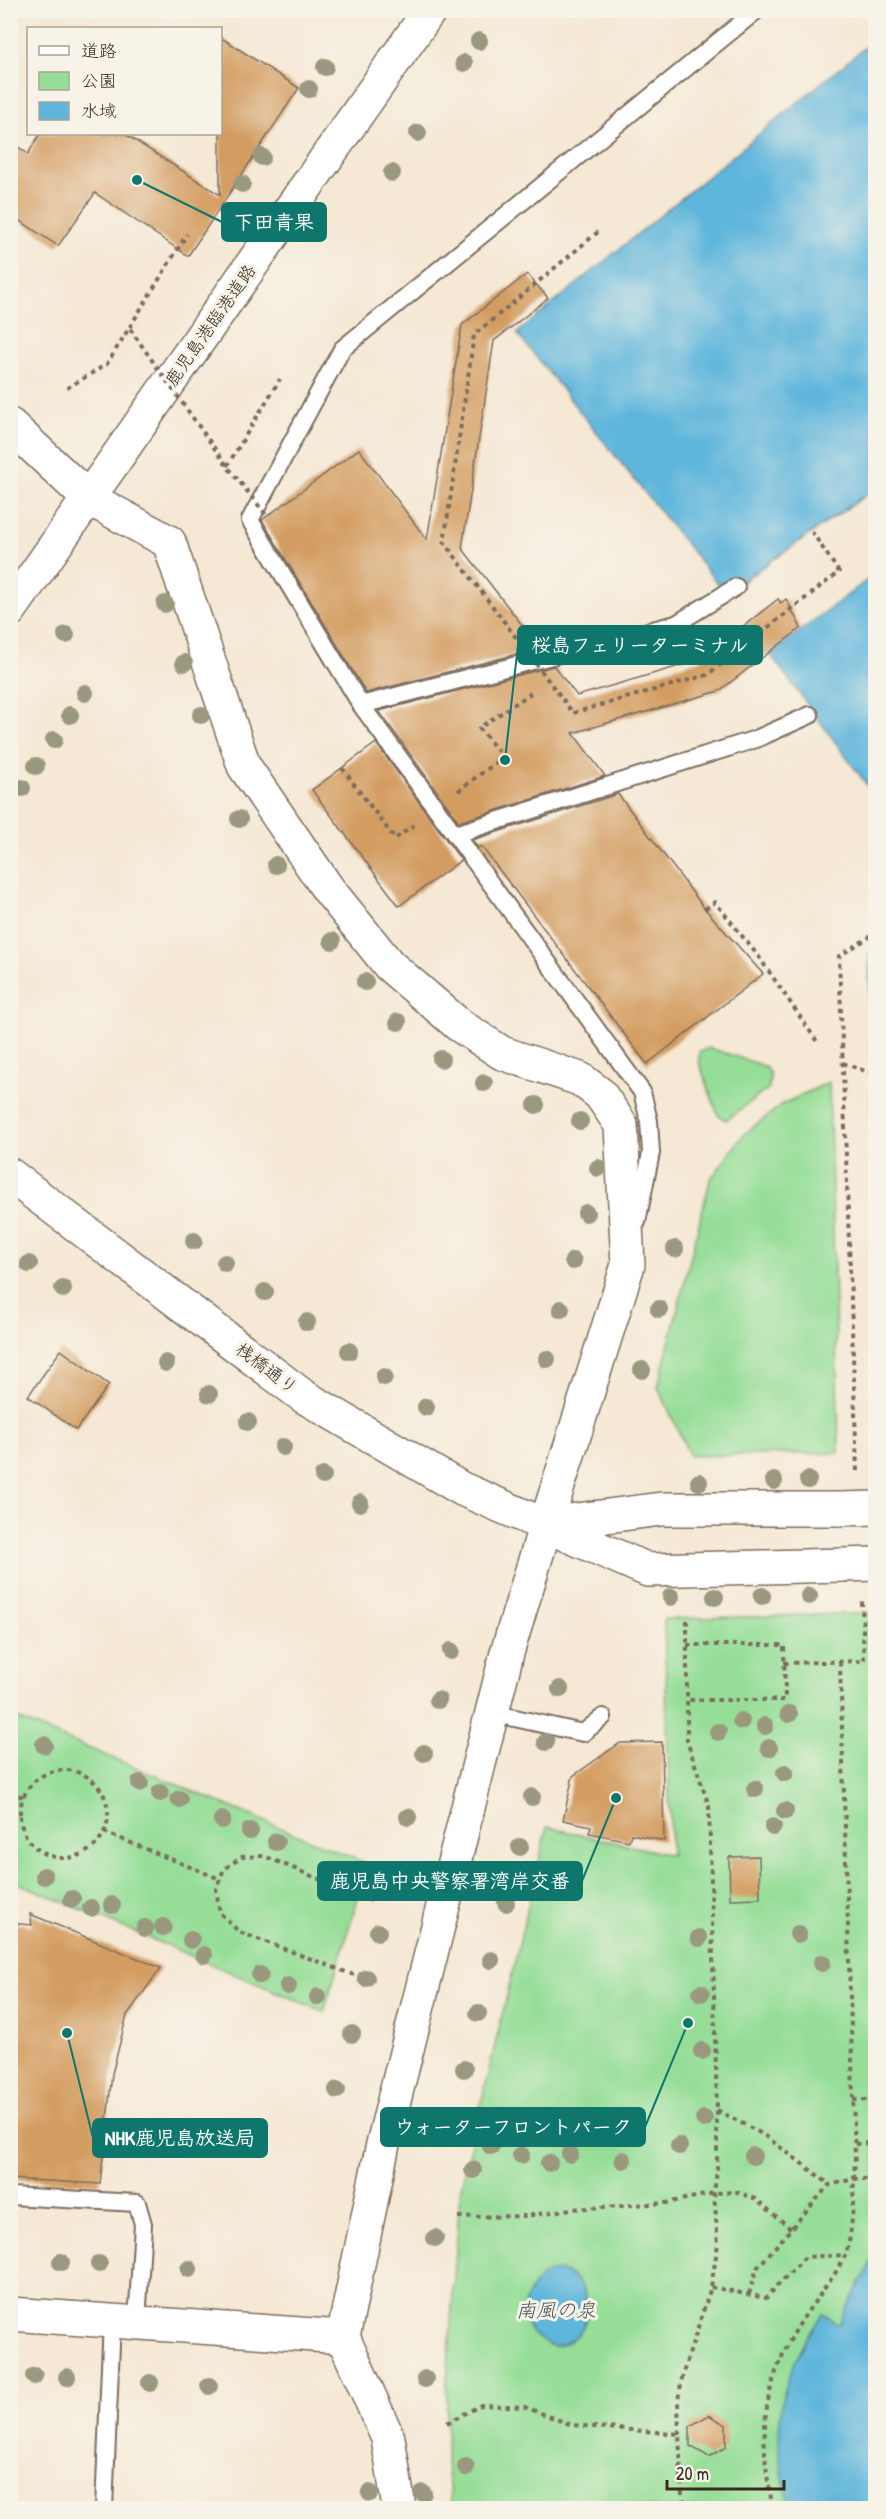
<svg xmlns="http://www.w3.org/2000/svg" width="886" height="2519" font-family="'Patrick Hand','Klee One',sans-serif">
<rect width="100%" height="100%" fill="#f7f3e8"/>
<filter id="ink" filterUnits="userSpaceOnUse"><feTurbulence type="fractalNoise" baseFrequency=".0167" numOctaves="2"/><feDisplacementMap in="SourceGraphic" scale="12" xChannelSelector="R" yChannelSelector="G"/><feConvolveMatrix kernelMatrix="1 2 1 2 8 2 1 2 1" color-interpolation-filters="sRGB"/></filter>
<filter id="wash" filterUnits="userSpaceOnUse"><feTurbulence type="fractalNoise" baseFrequency=".008" numOctaves="4" result="noise"/><feDisplacementMap in="SourceGraphic" scale="24" xChannelSelector="R" yChannelSelector="G"/><feGaussianBlur stdDeviation="1.35" result="paint"/><feColorMatrix in="noise" values="0 0 0 0 0 0 0 0 0 0 0 0 0 0 0 0 0 1.4 0 .05"/><feComposite in="paint" operator="in"/></filter>
<g filter="url(#wash)">
<rect width="100%" height="100%" fill="#f5e8d4"/>
<path fill="#96de98" stroke="#68845b" stroke-width="1.5" d="M 709,1048 L 765,1066 L 770,1075 L 769,1088 L 726,1120 L 718,1115 L 699,1062 L 699,1052 Z
M 829,1082 L 839,1453 L 690,1456 L 658,1387 L 710,1180 L 744,1134 L 783,1104 Z
M 875,1613 L 875,2255 L 838,2326 L 824,2314 L 791,2505 L 793,2508 L 452,2508 L 446,2464 L 447,2381 L 460,2192 L 547,1827 L 671,1855 L 664,1619 Z
M 11,1716 L 368,1864 L 324,2012 L 11,1880 Z"/>
<path fill="#5fb6dc" stroke="#4d707d" stroke-width="1.5" d="M 875,39 L 875,489 L 725,593 L 517,333 Z
M 875,574 L 875,796 L 770,654 Z
M 875,948 L 875,1287 L 869,953 Z
M 875,2255 L 875,2508 L 793,2508 C 772,2462 775,2398 799,2354 C 806,2340 815,2327 823,2314 L 838,2325 Z
M 548,2272 C 553,2272 561,2270 566,2273 C 592,2284 594,2324 572,2340 C 567,2343 560,2345 555,2347 C 514,2333 515,2295 548,2272 Z"/>
<path fill="#f5e8d4" d="M 868,1055 L 875,1057 L 875,1091 L 869,1089 Z"/>
<g fill="none" stroke-linecap="round" stroke-linejoin="round">
<path stroke="#465457" stroke-width="1.5" stroke-dasharray="8 6" stroke-linecap="butt" d="M 741,583 L 876,487"/>
</g>
<g id="blocks">
<path fill="#d39c60" d="M 220,37 L 299,88 L 188,256 L 95,193 L 58,246 L 10,214 L 10,141 L 28,154 L 40,134 L 125,134 L 220,195 Z
M 527,274 L 548,298 L 494,341 L 462,548 L 540,648 L 366,693 L 262,520 L 359,449 L 427,540 L 462,325 Z
M 778,599 L 781,603 L 786,599 L 801,628 L 719,691 L 573,733 L 605,776 L 459,822 L 379,711 L 554,666 L 577,696 L 700,660 Z
M 376,743 L 461,860 L 399,906 L 312,790 Z
M 618,794 L 705,909 L 763,974 L 647,1064 L 481,846 L 478,848 L 472,840 Z
M 61,1350 L 109,1385 L 76,1430 L 28,1396 Z
M 662,1742 L 664,1841 L 631,1834 L 629,1841 L 589,1833 L 591,1826 L 563,1820 L 573,1776 L 620,1743 Z
M 759,1856 L 760,1898 L 730,1899 L 729,1857 Z
M 30,1914 L 161,1968 L 127,2015 L 112,2074 L 100,2184 L 10,2179 L 10,1923 L 32,1925 Z
M 709,2415 L 726,2425 L 726,2447 L 709,2457 L 690,2446 L 690,2426 Z"/>
</g>
</g>
<g filter="url(#ink)">
<use href="#blocks" fill-opacity="0" stroke="#7c6c5e" stroke-width="1.5"/>
<g fill="none" stroke-linecap="round" stroke-linejoin="round">
<g stroke="#7c6c5e" stroke-width="20">
<path id="service" d="M 361,705 L 676,624 L 736,587
M 456,834 L 756,739 L 810,715
M 637,1222 L 651,1153 L 649,1121 L 642,1092 L 361,705 L 250,520 L 342,349 L 757,10
M 492,1713 L 583,1733 L 603,1717
M 10,2196 L 137,2203 L 143,2224 L 137,2322
M 104,2508 L 112,2321"/>
</g>
<g stroke="#7c6c5e" stroke-width="36">
<path id="minor" d="M 88,498 L 169,542 L 244,766 L 328,889 L 389,965 L 459,1025 L 502,1053 L 580,1079 L 600,1094 L 621,1125 L 628,1265 L 546,1524
M 343,2337 L 388,2438 L 399,2508"/>
</g>
<g stroke="#7c6c5e" stroke-width="36">
<path id="tertiary" d="M 10,425 L 88,498
M 10,610 L 430,10
M 10,1175 L 303,1396 L 462,1489 L 648,1570 L 842,1565
M 546,1524 L 661,1509 L 840,1509
M 10,2314 L 343,2337 L 383,2144 L 507,1653 L 546,1524"/>
</g>
<path stroke="#7c6c5e" stroke-width="4" stroke-dasharray="4.5 4.5" stroke-linecap="butt" d="M 67,388 L 107,364 L 187,234
M 227,466 L 280,379
M 342,768 L 395,839 L 414,825
M 458,791 L 503,757 L 479,728 L 531,693
M 705,909 L 715,902 L 759,957 L 818,1043
M 843,1063 L 876,1075
M 857,1471 L 839,956 L 876,933
M 687,1645 L 784,1645 L 785,1700 L 687,1700
M 784,1663 L 864,1661 L 862,1601
M20 1814a44 44 0 1 1 88 0a44 44 0 1 1-88 0Z
M 10,1792 L 23,1797
M 104,1832 L 220,1879
M 354,1975 L 239,1932 L 220,1913 L 216,1889 L 224,1869 L 242,1857 L 264,1856 L 374,1902
M 853,2100 L 876,2100
M 717,2110 L 764,2135 L 829,2184
M 855,2144 L 876,2143
M 458,2217 L 526,2216 L 571,2209 L 666,2203 L 714,2193 L 737,2192 L 756,2199 L 791,2229
M 711,2287 L 766,2298 L 805,2257 L 845,2255
M 749,2294 L 757,2268 L 829,2185 L 854,2179 L 876,2179
M 447,2423 L 481,2405 L 525,2407 L 572,2425 L 679,2434 L 682,2496 L 686,2508
M 679,2434 L 678,2400 L 683,2373 L 711,2287 L 718,2244 L 714,2193 L 717,2171 L 717,2110 L 709,1806 L 687,1741 L 687,1618
M 773,2508 C 757,2434 762,2381 804,2317 C 817,2297 835,2277 845,2256 C 854,2234 853,2185 855,2160 L 840,1662"/>
<use href="#service" stroke="#fff" stroke-width="16"/>
<use href="#minor" stroke="#fff" stroke-width="33"/>
<use href="#tertiary" stroke="#fff" stroke-width="33"/>
<g stroke="#7c6c5e" stroke-width="36" stroke-linecap="butt">
<path id="tertiary-bridge" d="M 840,1509 L 876,1508
M 842,1565 L 876,1564"/>
</g>
<path stroke="#7c6c5e" stroke-width="4" stroke-dasharray="4.5 4.5" stroke-linecap="butt" d="M 598,232 L 474,335 L 444,542 L 573,713 L 707,675 L 839,572 L 812,532
M 130,329 L 227,466 L 267,516"/>
<use href="#tertiary-bridge" stroke="#fff" stroke-width="33"/>
</g>
<g fill="#9b9880">
<circle cx="479" cy="41" r="9"/>
<circle cx="464" cy="63" r="9"/>
<circle cx="325" cy="67" r="9"/>
<circle cx="309" cy="89" r="9"/>
<circle cx="418" cy="133" r="9"/>
<circle cx="262" cy="157" r="9"/>
<circle cx="392" cy="173" r="9"/>
<circle cx="242" cy="184" r="9"/>
<circle cx="165" cy="604" r="9"/>
<circle cx="66" cy="635" r="9"/>
<circle cx="184" cy="663" r="9"/>
<circle cx="85" cy="693" r="9"/>
<circle cx="70" cy="715" r="9"/>
<circle cx="201" cy="715" r="9"/>
<circle cx="54" cy="740" r="9"/>
<circle cx="36" cy="766" r="9"/>
<circle cx="22" cy="788" r="9"/>
<circle cx="239" cy="819" r="9"/>
<circle cx="276" cy="865" r="9"/>
<circle cx="332" cy="941" r="9"/>
<circle cx="365" cy="982" r="9"/>
<circle cx="398" cy="1022" r="9"/>
<circle cx="441" cy="1059" r="9"/>
<circle cx="484" cy="1083" r="9"/>
<circle cx="536" cy="1105" r="9"/>
<circle cx="580" cy="1121" r="9"/>
<circle cx="598" cy="1168" r="9"/>
<circle cx="586" cy="1213" r="9"/>
<circle cx="194" cy="1241" r="9"/>
<circle cx="675" cy="1249" r="9"/>
<circle cx="573" cy="1261" r="9"/>
<circle cx="225" cy="1263" r="9"/>
<circle cx="29" cy="1264" r="9"/>
<circle cx="63" cy="1289" r="9"/>
<circle cx="265" cy="1292" r="9"/>
<circle cx="561" cy="1309" r="9"/>
<circle cx="659" cy="1309" r="9"/>
<circle cx="307" cy="1322" r="9"/>
<circle cx="349" cy="1351" r="9"/>
<circle cx="547" cy="1359" r="9"/>
<circle cx="166" cy="1363" r="9"/>
<circle cx="642" cy="1370" r="9"/>
<circle cx="384" cy="1377" r="9"/>
<circle cx="209" cy="1394" r="9"/>
<circle cx="426" cy="1407" r="9"/>
<circle cx="248" cy="1422" r="9"/>
<circle cx="283" cy="1447" r="9"/>
<circle cx="323" cy="1476" r="9"/>
<circle cx="808" cy="1480" r="9"/>
<circle cx="774" cy="1481" r="9"/>
<circle cx="699" cy="1482" r="9"/>
<circle cx="360" cy="1503" r="9"/>
<circle cx="762" cy="1596" r="9"/>
<circle cx="809" cy="1596" r="9"/>
<circle cx="671" cy="1597" r="9"/>
<circle cx="715" cy="1597" r="9"/>
<circle cx="451" cy="1651" r="9"/>
<circle cx="560" cy="1689" r="9"/>
<circle cx="438" cy="1700" r="9"/>
<circle cx="789" cy="1714" r="9"/>
<circle cx="741" cy="1721" r="9"/>
<circle cx="765" cy="1726" r="9"/>
<circle cx="718" cy="1732" r="9"/>
<circle cx="546" cy="1742" r="9"/>
<circle cx="44" cy="1745" r="9"/>
<circle cx="769" cy="1748" r="9"/>
<circle cx="424" cy="1753" r="9"/>
<circle cx="785" cy="1773" r="9"/>
<circle cx="140" cy="1783" r="9"/>
<circle cx="755" cy="1789" r="9"/>
<circle cx="160" cy="1793" r="9"/>
<circle cx="532" cy="1797" r="9"/>
<circle cx="179" cy="1799" r="9"/>
<circle cx="785" cy="1811" r="9"/>
<circle cx="408" cy="1817" r="9"/>
<circle cx="222" cy="1820" r="9"/>
<circle cx="773" cy="1827" r="9"/>
<circle cx="250" cy="1831" r="9"/>
<circle cx="276" cy="1842" r="9"/>
<circle cx="520" cy="1847" r="9"/>
<circle cx="44" cy="1876" r="9"/>
<circle cx="72" cy="1899" r="9"/>
<circle cx="506" cy="1903" r="9"/>
<circle cx="112" cy="1905" r="9"/>
<circle cx="91" cy="1908" r="9"/>
<circle cx="163" cy="1927" r="9"/>
<circle cx="145" cy="1928" r="9"/>
<circle cx="378" cy="1932" r="9"/>
<circle cx="798" cy="1934" r="9"/>
<circle cx="699" cy="1938" r="9"/>
<circle cx="191" cy="1940" r="9"/>
<circle cx="204" cy="1955" r="9"/>
<circle cx="491" cy="1960" r="9"/>
<circle cx="822" cy="1963" r="9"/>
<circle cx="260" cy="1975" r="9"/>
<circle cx="366" cy="1978" r="9"/>
<circle cx="288" cy="1986" r="9"/>
<circle cx="701" cy="1993" r="9"/>
<circle cx="318" cy="1997" r="9"/>
<circle cx="478" cy="2013" r="9"/>
<circle cx="352" cy="2034" r="9"/>
<circle cx="702" cy="2051" r="9"/>
<circle cx="464" cy="2069" r="9"/>
<circle cx="337" cy="2090" r="9"/>
<circle cx="704" cy="2119" r="9"/>
<circle cx="491" cy="2146" r="9"/>
<circle cx="679" cy="2146" r="9"/>
<circle cx="570" cy="2154" r="9"/>
<circle cx="521" cy="2155" r="9"/>
<circle cx="753" cy="2156" r="9"/>
<circle cx="623" cy="2160" r="9"/>
<circle cx="549" cy="2163" r="9"/>
<circle cx="473" cy="2170" r="9"/>
<circle cx="435" cy="2238" r="9"/>
<circle cx="61" cy="2262" r="9"/>
<circle cx="99" cy="2264" r="9"/>
<circle cx="189" cy="2269" r="9"/>
<circle cx="34" cy="2376" r="9"/>
<circle cx="67" cy="2377" r="9"/>
<circle cx="425" cy="2379" r="9"/>
<circle cx="150" cy="2383" r="9"/>
<circle cx="209" cy="2386" r="9"/>
<circle cx="466" cy="2467" r="9"/>
<circle cx="370" cy="2493" r="9"/>
<circle cx="423" cy="2493" r="9"/>
</g>
</g>
<g text-anchor="middle" dominant-baseline="central" stroke-width="6" stroke-linejoin="round" paint-order="stroke">
<g font-size="18" fill="#3b2a1e" stroke="#f7f3e8">
<text transform="translate(210 325) rotate(-55)">鹿児島港臨港道路</text>
<text transform="translate(267 1368) rotate(37)">桟橋通り</text>
</g>
<g font-size="20" font-style="italic" fill="#465457" stroke="#f7f3e8">
<text x="556" y="2309">南風の泉</text>
</g>
</g>
<path fill="none" stroke="#0f766e" stroke-width="2" d="M137 180L222 222M505 760L518 645M616 1798L582 1881M688 2023L645 2127M67 2033L93 2138"/>
<g fill="#0f766e" stroke="#f7f3e8" stroke-width="2">
<circle cx="137" cy="180" r="6"/>
<circle cx="505" cy="760" r="6"/>
<circle cx="616" cy="1798" r="6"/>
<circle cx="688" cy="2023" r="6"/>
<circle cx="67" cy="2033" r="6"/>
</g>
<g fill="#0f766e" stroke="#0f766e" stroke-width="2">
<rect x="222" y="203" width="104" height="38" rx="6"/>
<rect x="518" y="626" width="244" height="38" rx="6"/>
<rect x="318" y="1862" width="264" height="38" rx="6"/>
<rect x="381" y="2108" width="264" height="38" rx="6"/>
<rect x="93" y="2119" width="174" height="38" rx="6"/>
</g>
<g font-size="20" text-anchor="middle" font-weight="bold" fill="#fff">
<text x="274" y="229">下田青果</text>
<text x="640" y="652">桜島フェリーターミナル</text>
<text x="450" y="1888">鹿児島中央警察署湾岸交番</text>
<text x="513" y="2134">ウォーターフロントパーク</text>
<text x="180" y="2145">NHK鹿児島放送局</text>
</g>
<rect width="886" height="2519" fill="none" stroke="#f7f3e8" stroke-width="36"/>
<rect x="27" y="27" width="195" height="108" fill="#f7f3e8" stroke="#aca397" stroke-width="1.5"/>
<rect x="39" y="46" width="30" height="9" fill="#ffffff" stroke="#aca397" stroke-width="1.5"/>
<text x="81" y="57" font-size="18" fill="#3b2a1e">道路</text>
<rect x="39" y="72" width="30" height="18" fill="#96de98" stroke="#aca397" stroke-width="1.5"/>
<text x="81" y="87" font-size="18" fill="#3b2a1e">公園</text>
<rect x="39" y="102" width="30" height="18" fill="#5fb6dc" stroke="#aca397" stroke-width="1.5"/>
<text x="81" y="117" font-size="18" fill="#3b2a1e">水域</text>
<path d="M667 2480v9h117v-9" fill="none" stroke="#3b2a1e" stroke-width="3"/>
<text x="676" y="2480" font-size="18" fill="#3b2a1e" stroke="#f7f3e8" stroke-width="4.5" paint-order="stroke">20 m</text>
</svg>
